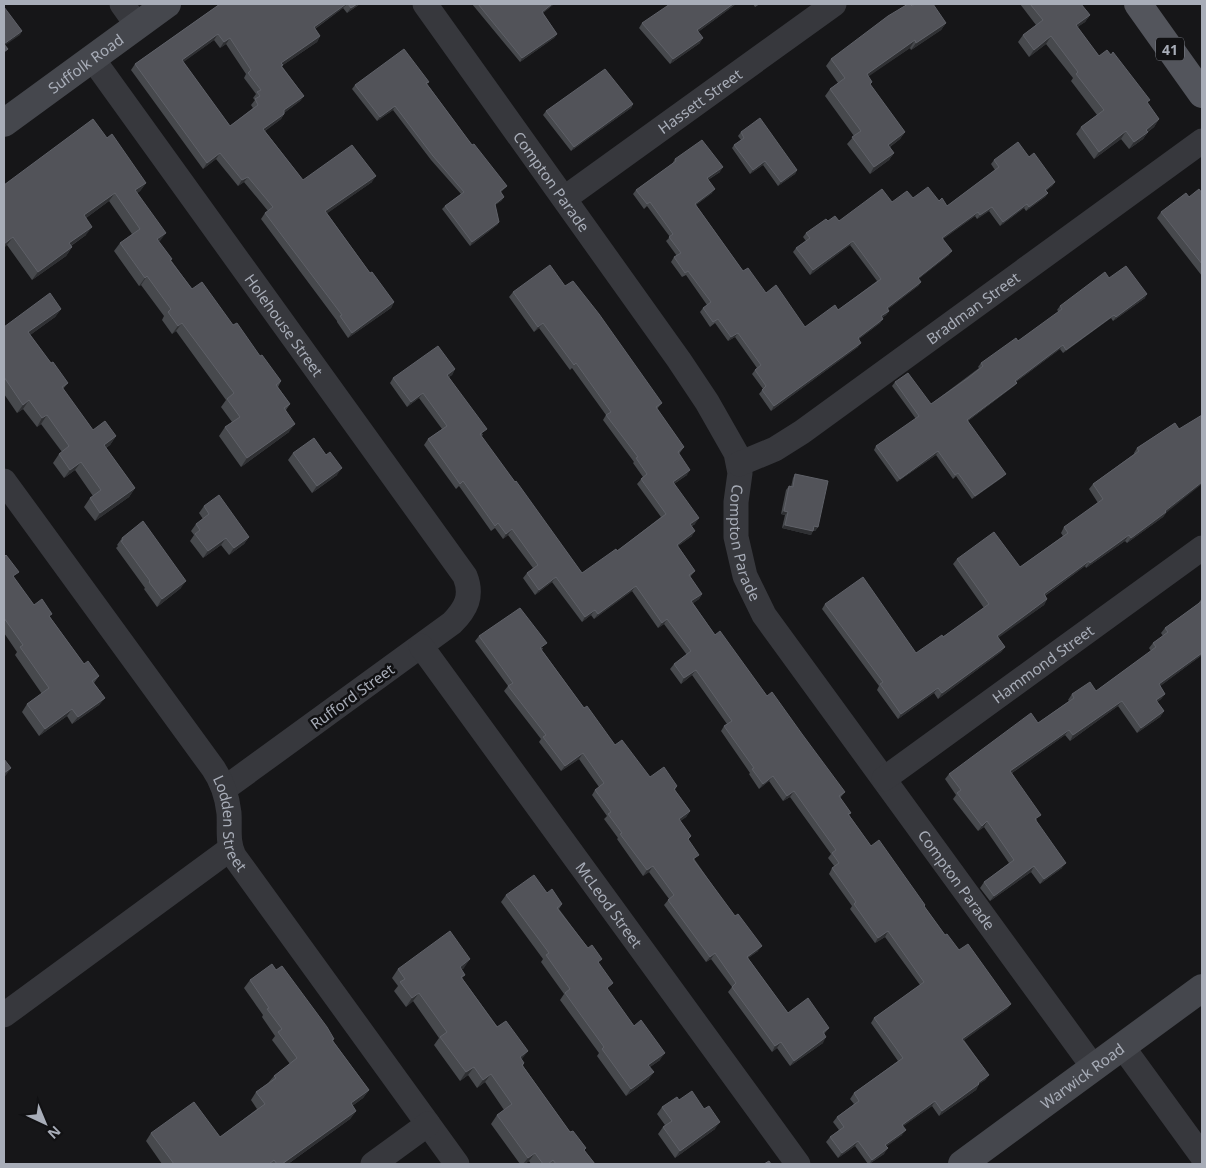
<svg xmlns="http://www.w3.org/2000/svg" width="1206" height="1168" font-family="'Noto Sans',sans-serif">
<rect width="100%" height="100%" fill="#161618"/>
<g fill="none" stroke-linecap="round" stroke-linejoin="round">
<g stroke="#37383d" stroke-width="25">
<path d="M 122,4 L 137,25"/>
<path id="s1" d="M 425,4 L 679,360 L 707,402 L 736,453 L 740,473 L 736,502 L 736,537 L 745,576 L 764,615 L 1094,1068"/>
<path id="s2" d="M 92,58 L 465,576 C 473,596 466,609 452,623 L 224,789"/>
<path id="s3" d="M 565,198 L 834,4"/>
<path id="s4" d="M 739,464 L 775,449 L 802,432 L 1202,141"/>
<path id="s5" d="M 4,481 L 213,768 C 222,781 227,796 229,813 C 230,828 227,842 234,856 L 457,1164"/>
<path id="s6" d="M 421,646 L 798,1164"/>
<path id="s7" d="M 884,779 L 1202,548"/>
<path d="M 4,1015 L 230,849"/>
<path d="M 1122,1046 L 1202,1156"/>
<path d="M 373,1164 L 428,1124"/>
</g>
<g stroke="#45474d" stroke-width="28">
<path id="s8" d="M 4,123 L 167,4"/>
<path id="s9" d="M 962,1164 L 1202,988"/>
</g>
<path stroke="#53555c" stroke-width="28" d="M 1138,4 L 1202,94"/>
</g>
<path fill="#47494d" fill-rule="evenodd" d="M 220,4 L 360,4 L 347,13 L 343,8 L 315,29 L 320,36 L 317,42 L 283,65 L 282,66 L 304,96 L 300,101 L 284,113 L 284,114 L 281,119 L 265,131 L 303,180 L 372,182 L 327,213 L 370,273 L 394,302 L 391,308 L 348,338 L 337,322 L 337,321 L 261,219 L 265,213 L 268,211 L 244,182 L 238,186 L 216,159 L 203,169 L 131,70 L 135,64 ZM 214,40 L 220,48 L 226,44 L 246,74 L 244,78 L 256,94 L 253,98 L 255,100 L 251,105 L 253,108 L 230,126 L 183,62 Z
M 472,4 L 554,4 L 543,13 L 557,34 L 554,38 L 520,62 Z
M 736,4 L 698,32 L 700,43 L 670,64 L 639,28 L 642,23 Z
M 753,4 L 760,4 L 755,7 Z
M 1020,4 L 1081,4 L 1090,15 L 1085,22 L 1077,27 L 1099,56 L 1147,103 L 1159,119 L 1154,127 L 1148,132 L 1143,139 L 1129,149 L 1121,139 L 1094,159 L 1076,134 L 1081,127 L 1097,115 L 1071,81 L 1073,78 L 1046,44 L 1029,57 L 1018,42 L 1023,35 L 1036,25 Z
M 912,6 L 946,23 L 941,30 L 911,50 L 910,48 L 868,76 L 870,85 L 905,132 L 900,139 L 890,147 L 894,153 L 889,160 L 870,174 L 847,144 L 854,136 L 825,96 L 830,89 L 838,83 L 826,66 L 831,59 Z
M 429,82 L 427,84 L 472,145 L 507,186 L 501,192 L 504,197 L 501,201 L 495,205 L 499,222 L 497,225 L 470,246 L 442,209 L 445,206 L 461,194 L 431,160 L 393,110 L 377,121 L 352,89 L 355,85 Z
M 633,104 L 631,108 L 571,151 L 543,115 L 546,111 Z
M 741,132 L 797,170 L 795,174 L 778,186 L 763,165 L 750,174 L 732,148 L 734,145 L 741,140 L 738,136 Z
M 107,138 L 146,183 L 140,191 L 137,193 L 159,242 L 172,259 L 171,260 L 192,289 L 233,325 L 281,381 L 278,387 L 290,404 L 286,410 L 289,432 L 241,467 L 219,436 L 225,427 L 232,422 L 221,407 L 226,400 L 176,331 L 172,334 L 162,320 L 164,316 L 141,285 L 139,286 L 114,251 L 120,243 L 132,234 L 109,201 L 86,218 L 86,235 L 71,246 L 72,247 L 66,256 L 32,280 L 7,245 L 4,185 Z
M 1029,157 L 1055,182 L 1052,186 L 1046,191 L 1048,193 L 1045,197 L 1026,211 L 1024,208 L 1000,226 L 989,211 L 977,219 L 975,216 L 943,239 L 949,255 L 918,279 L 921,282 L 918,286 L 888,309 L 889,311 L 886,315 L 882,318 L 880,323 L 859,339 L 858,347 L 771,411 L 759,394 L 763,389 L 752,374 L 755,370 L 757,368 L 735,337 L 728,341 L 715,323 L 710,327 L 700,312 L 703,308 L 707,305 L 686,275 L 682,277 L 671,262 L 674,257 L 677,256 L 666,241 L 670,237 L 647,206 L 644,209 L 633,194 L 636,190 L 672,164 L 675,159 L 720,172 L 708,180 L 712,193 L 696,205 L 743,271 L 766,293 L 805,327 L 838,310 L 877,281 L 850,245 L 810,275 L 793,252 L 796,248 L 806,241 L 803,237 L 806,233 L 828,221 L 839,221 L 892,202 L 913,198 L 939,201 L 947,206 L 995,170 L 991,164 L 994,160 Z
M 1202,193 L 1202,276 L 1157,218 L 1161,212 Z
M 1109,278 L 1145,298 L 1113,321 L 1111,318 L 1063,353 L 1060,349 L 1016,382 L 1017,383 L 1014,386 L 968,421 L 1003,477 L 972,499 L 956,476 L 953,479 L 936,455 L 897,482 L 874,450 L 876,446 L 916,419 L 892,386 L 895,382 L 931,404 L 979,368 L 978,367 L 981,363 L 1018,341 L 1059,312 L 1057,310 L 1060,306 Z
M 565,286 L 662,403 L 657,409 L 684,447 L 679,454 L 687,475 L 674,484 L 695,524 L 692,526 L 692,536 L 678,546 L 695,571 L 690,577 L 702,594 L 699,599 L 693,603 L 715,635 L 767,696 L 845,792 L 840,798 L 851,813 L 849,815 L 871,846 L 924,906 L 945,935 L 1011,1004 L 1007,1009 L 964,1040 L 989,1075 L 985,1080 L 979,1084 L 976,1090 L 939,1116 L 932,1106 L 903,1126 L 902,1135 L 886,1146 L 884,1154 L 869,1164 L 868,1164 L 855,1146 L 838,1158 L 826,1142 L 830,1137 L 839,1130 L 833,1122 L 837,1117 L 854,1104 L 850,1099 L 854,1093 L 898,1061 L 871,1023 L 874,1018 L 920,985 L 885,937 L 875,943 L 850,909 L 852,906 L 829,874 L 832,868 L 835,867 L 828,858 L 831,854 L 790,797 L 783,801 L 769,781 L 759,789 L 749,774 L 750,773 L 721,731 L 724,726 L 727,724 L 692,675 L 681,684 L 670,669 L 674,664 L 687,655 L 664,624 L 658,628 L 632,591 L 594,619 L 591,615 L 582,622 L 552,582 L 535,595 L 523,578 L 527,573 L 533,568 L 508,535 L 503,539 L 495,528 L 491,531 L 459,486 L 456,489 L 424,445 L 428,439 L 442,429 L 419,398 L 407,407 L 390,383 L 393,378 L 455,369 L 452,375 L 449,377 L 483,435 L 481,436 L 582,573 L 617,551 L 661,517 L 637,484 L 643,477 L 633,463 L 634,462 L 603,420 L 606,415 L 572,368 L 570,370 L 539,328 L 534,332 L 509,297 L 513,292 Z
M 61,309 L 55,317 L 30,335 L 51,363 L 68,383 L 63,389 L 93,430 L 116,436 L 110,445 L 106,448 L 135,488 L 129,497 L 95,521 L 84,507 L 90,498 L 93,496 L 75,470 L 64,478 L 53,463 L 59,454 L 62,452 L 41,424 L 37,427 L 23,409 L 17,413 L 4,394 L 4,327 Z
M 1175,423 L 1166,513 L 1163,517 L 1127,543 L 1125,541 L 1086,568 L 1085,566 L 1045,596 L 1047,599 L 1044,605 L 998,637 L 1005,647 L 1001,652 L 938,699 L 934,693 L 898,719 L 877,690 L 879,686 L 822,609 L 825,604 L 916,653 L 943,637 L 984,608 L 953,564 L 957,559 L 1020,567 L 1063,536 L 1061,533 L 1064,527 L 1098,503 L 1089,489 L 1093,484 L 1134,454 L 1134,453 L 1137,448 Z
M 293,453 L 337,475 L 312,493 L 288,460 Z
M 795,474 L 818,527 L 815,531 L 813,530 L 811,535 L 782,528 L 785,515 L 781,514 L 786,490 L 789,486 L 791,487 L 793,478 Z
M 204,506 L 249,537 L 244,544 L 229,555 L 221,545 L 203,558 L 190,541 L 194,535 L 191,531 L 196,524 L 203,519 L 199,513 Z
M 122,538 L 181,588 L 157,607 L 144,589 L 145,588 L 116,548 L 118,546 L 117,545 Z
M 4,554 L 14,578 L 34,605 L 50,617 L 84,664 L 99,676 L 94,683 L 105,698 L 99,705 L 72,724 L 67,716 L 39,736 L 22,712 L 27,704 L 42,694 L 15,655 L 17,652 L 4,633 Z
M 1202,598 L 1202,655 L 1160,686 L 1165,694 L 1161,699 L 1157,702 L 1164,711 L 1160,717 L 1137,733 L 1118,706 L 1070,741 L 1065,735 L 1012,773 L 1037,820 L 1036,821 L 1062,868 L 1040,884 L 1031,872 L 990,901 L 980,888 L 984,882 L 1009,863 L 984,827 L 978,831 L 953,799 L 956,795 L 945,779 L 949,774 L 1038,723 L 1069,701 L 1068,700 L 1072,694 L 1096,691 L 1151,651 L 1149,648 L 1153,643 L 1163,636 L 1161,633 L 1165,628 L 1198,604 Z
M 479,636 L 543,648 L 542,650 L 584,708 L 615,745 L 650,777 L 677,786 L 675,790 L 690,811 L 686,817 L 680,821 L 691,836 L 688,840 L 695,860 L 758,951 L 748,958 L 788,1013 L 829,1028 L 824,1034 L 823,1043 L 790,1066 L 777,1048 L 772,1052 L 728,992 L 732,987 L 711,959 L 706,962 L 664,905 L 669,899 L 649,872 L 643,876 L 617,839 L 618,838 L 604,819 L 607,816 L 592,795 L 595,790 L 599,787 L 579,759 L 561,771 L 539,742 L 541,739 L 504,691 L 508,686 L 475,641 Z
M 547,893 L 562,904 L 559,909 L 599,963 L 608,990 L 634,1026 L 660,1060 L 650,1067 L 649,1079 L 626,1096 L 597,1056 L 599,1053 L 560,1000 L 564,994 L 541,962 L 543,959 L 501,902 L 506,895 Z
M 464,968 L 461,970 L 465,975 L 462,978 L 524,1063 L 523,1066 L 570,1132 L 595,1164 L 531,1164 L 529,1161 L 525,1164 L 520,1164 L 491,1124 L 497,1115 L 504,1110 L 485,1082 L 477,1088 L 468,1075 L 460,1081 L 434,1045 L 439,1038 L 413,1001 L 406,1007 L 394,991 L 398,986 L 392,978 L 398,969 Z
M 276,970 L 334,1039 L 333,1041 L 369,1090 L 363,1098 L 352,1106 L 356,1111 L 350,1119 L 288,1164 L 162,1164 L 146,1141 L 151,1133 L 220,1137 L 257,1109 L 251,1100 L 256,1092 L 268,1083 L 274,1076 L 290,1064 L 272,1040 L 275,1036 L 262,1017 L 263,1015 L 244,988 L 250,980 Z
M 679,1100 L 704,1109 L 715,1129 L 675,1158 L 658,1134 L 663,1127 L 665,1125 L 657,1114 L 662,1107 Z"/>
<path fill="#2f3033" d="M 346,4 L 347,4 L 343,8 L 310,32 L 314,27 Z
M 357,4 L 360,4 L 347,13 L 351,8 Z
M 552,4 L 554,4 L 540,15 L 542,12 Z
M 733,4 L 736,4 L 694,35 L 697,30 Z
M 1090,15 L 1085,22 L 1071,32 L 1076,25 Z
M 946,23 L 941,30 L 911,50 L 916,43 Z
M 22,31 L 20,35 L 4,46 L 4,45 Z
M 218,34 L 214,40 L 178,66 L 182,60 Z
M 557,34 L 554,38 L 520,62 L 522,58 Z
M 320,36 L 317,42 L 283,65 L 279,71 L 281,63 Z
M 1051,36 L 1046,44 L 1029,57 L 1034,50 Z
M 230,38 L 226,44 L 220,48 L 224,42 Z
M 703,38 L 700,43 L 670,64 L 673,59 Z
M 915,40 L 910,48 L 862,81 L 867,74 Z
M 304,96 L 300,101 L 280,116 L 284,110 Z
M 633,104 L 631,108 L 571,151 L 574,147 Z
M 395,106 L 393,110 L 377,121 L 380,117 Z
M 284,114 L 281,119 L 259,135 L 263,129 Z
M 1159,119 L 1154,127 L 1141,137 L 1146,130 Z
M 1126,131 L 1121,139 L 1094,159 L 1099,152 Z
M 905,132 L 900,139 L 883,152 L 888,145 Z
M 1148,132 L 1143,139 L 1129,149 L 1134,142 Z
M 220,153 L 216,159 L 203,169 L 207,163 Z
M 894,153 L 889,160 L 870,174 L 874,167 Z
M 765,161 L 763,165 L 750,174 L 753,170 Z
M 723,167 L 720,172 L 704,182 L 707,178 Z
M 797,170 L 795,174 L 778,186 L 781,182 Z
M 376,176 L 372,182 L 322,217 L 325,211 Z
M 248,177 L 244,182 L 238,186 L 242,180 Z
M 1055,182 L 1052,186 L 1042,194 L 1045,190 Z
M 146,183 L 140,191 L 130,199 L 135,190 Z
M 715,189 L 712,193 L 692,208 L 695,204 Z
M 115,193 L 109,201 L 78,224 L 84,215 Z
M 1048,193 L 1045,197 L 1026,211 L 1029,207 Z
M 504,197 L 501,201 L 492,207 L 495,204 Z
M 1027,204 L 1024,208 L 1000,226 L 1003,222 Z
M 992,207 L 989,211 L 977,219 L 980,215 Z
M 978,212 L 975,216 L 939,242 L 942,238 Z
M 499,222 L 497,225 L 470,246 L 472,242 Z
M 92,227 L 86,235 L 63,251 L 69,243 Z
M 166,233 L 160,241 L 151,247 L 157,239 Z
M 13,237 L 7,245 L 4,248 L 4,244 Z
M 853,241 L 850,245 L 810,275 L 813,270 Z
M 72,247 L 66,256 L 32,280 L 38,272 Z
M 952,251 L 949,255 L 915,282 L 918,278 Z
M 147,276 L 141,285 L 139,286 L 145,278 Z
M 921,282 L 918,286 L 884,312 L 887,308 Z
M 1147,294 L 1145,298 L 1113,321 L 1116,317 Z
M 394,302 L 391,308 L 348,338 L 352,333 Z
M 61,309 L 55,317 L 22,341 L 28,332 Z
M 889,311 L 886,315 L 878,320 L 881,316 Z
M 1114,315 L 1111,318 L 1063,353 L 1066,350 Z
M 883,319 L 880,323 L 855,342 L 858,338 Z
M 182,323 L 176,331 L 172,334 L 178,326 Z
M 543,323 L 539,328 L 534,332 L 538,327 Z
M 738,333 L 735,337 L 728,341 L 731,337 Z
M 861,343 L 858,347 L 771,411 L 774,406 Z
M 1063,345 L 1060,349 L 1013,384 L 1015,381 Z
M 455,369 L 452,375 L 444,380 L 447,375 Z
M 1017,383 L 1014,386 L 965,423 L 967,420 Z
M 423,393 L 419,398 L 407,407 L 411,402 Z
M 29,400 L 23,409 L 17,413 L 23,405 Z
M 47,415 L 41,424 L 37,427 L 42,418 Z
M 295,424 L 289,432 L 241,467 L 247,458 Z
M 116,436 L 110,445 L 98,453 L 104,445 Z
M 938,451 L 936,455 L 897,482 L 900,479 Z
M 81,462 L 75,470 L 64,478 L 70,470 Z
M 342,468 L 337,475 L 312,493 L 317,486 Z
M 690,470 L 687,475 L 669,487 L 673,482 Z
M 1006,474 L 1003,477 L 972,499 L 975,496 Z
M 1202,482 L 1202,484 L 1166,513 L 1163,517 L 1127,543 L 1131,538 Z
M 135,488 L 129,497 L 95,521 L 100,513 Z
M 784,511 L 788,512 L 785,515 L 781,514 Z
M 699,518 L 695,524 L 687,529 L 690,524 Z
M 785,525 L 813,531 L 811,535 L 782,528 Z
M 814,526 L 818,527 L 815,531 L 812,530 Z
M 512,529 L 508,535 L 503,539 L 506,534 Z
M 695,531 L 692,536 L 673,550 L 677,545 Z
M 1129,535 L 1125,541 L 1086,568 L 1090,563 Z
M 249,537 L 244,544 L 229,555 L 234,548 Z
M 226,538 L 221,545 L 203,558 L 208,551 Z
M 1089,561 L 1085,566 L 1040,599 L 1044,594 Z
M 556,577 L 552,582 L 535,595 L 539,590 Z
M 186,581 L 181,588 L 157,607 L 162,599 Z
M 636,586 L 632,591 L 594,619 L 598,614 Z
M 702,594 L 699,599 L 688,607 L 691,601 Z
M 1047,599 L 1044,605 L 994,641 L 997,636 Z
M 595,610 L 591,615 L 582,622 L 585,617 Z
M 667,619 L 664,624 L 658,628 L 662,623 Z
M 1005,647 L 1001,652 L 938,699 L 942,693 Z
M 1202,653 L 1202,655 L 1155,690 L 1159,684 Z
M 696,670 L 692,675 L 681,684 L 684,678 Z
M 938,688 L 934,693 L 898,719 L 901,714 Z
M 1165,694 L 1161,699 L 1152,706 L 1156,700 Z
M 105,698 L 99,705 L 72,724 L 78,717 Z
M 1122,701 L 1118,706 L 1070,741 L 1073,735 Z
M 72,709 L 67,716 L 39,736 L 45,729 Z
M 1164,711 L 1160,717 L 1137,733 L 1141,728 Z
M 1069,730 L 1065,735 L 1006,777 L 1010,771 Z
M 583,753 L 579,759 L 561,771 L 565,766 Z
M 11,768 L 4,778 L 4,773 Z
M 773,776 L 769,781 L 759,789 L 763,784 Z
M 794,791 L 790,797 L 783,801 L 787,796 Z
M 690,811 L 686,817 L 675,825 L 679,819 Z
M 987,821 L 984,827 L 978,831 L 982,826 Z
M 1066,863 L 1062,868 L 1040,884 L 1044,879 Z
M 653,866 L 649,872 L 643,876 L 647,870 Z
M 1034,866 L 1031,872 L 990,901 L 994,896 Z
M 888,931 L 885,937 L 875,943 L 878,938 Z
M 762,946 L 758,951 L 743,962 L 747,957 Z
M 715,953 L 711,959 L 706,962 L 710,957 Z
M 470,959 L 464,968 L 454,975 L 460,967 Z
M 419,993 L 413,1001 L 406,1007 L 412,998 Z
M 1011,1004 L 1007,1009 L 959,1044 L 962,1039 Z
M 826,1037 L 823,1043 L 790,1066 L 794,1061 Z
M 781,1042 L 777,1048 L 772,1052 L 775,1046 Z
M 528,1051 L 522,1059 L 514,1065 L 520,1057 Z
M 665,1053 L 660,1060 L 643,1072 L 648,1065 Z
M 474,1067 L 468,1075 L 460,1081 L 466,1072 Z
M 654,1072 L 649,1079 L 626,1096 L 631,1089 Z
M 491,1074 L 485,1082 L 477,1088 L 483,1080 Z
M 989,1075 L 985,1080 L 974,1088 L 978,1083 Z
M 979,1084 L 976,1090 L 939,1116 L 942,1111 Z
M 369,1090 L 363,1098 L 345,1111 L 351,1103 Z
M 935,1101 L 932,1106 L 898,1130 L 902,1125 Z
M 356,1111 L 350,1119 L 288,1164 L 282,1164 Z
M 720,1122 L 715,1129 L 675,1158 L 680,1151 Z
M 906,1130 L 902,1135 L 882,1150 L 885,1145 Z
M 858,1141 L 855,1146 L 838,1158 L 842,1153 Z
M 888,1148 L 884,1154 L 869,1164 L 872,1160 Z
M 535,1153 L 529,1161 L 525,1164 L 523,1164 L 528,1158 Z"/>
<path fill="#525359" stroke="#5f6168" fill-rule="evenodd" d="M 220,4 L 346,4 L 314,27 L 320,36 L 281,63 L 283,65 L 281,66 L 304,96 L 284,110 L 284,114 L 263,129 L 303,180 L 352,145 L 376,176 L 325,211 L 370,273 L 372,272 L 394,302 L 352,333 L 340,316 L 342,315 L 265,213 L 273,207 L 248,177 L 242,180 L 220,153 L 207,163 L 135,64 ZM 218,34 L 224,42 L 230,38 L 251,70 L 248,73 L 261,90 L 257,92 L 260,96 L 255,99 L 258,105 L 230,126 L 182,60 Z
M 348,4 L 357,4 L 351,8 Z
M 478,4 L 552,4 L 542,12 L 557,34 L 522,58 Z
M 670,4 L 733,4 L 697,30 L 703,38 L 673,59 L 642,23 Z
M 908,4 L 910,4 L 912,6 L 915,4 L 933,4 L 946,23 L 916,43 L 915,40 L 867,74 L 872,82 L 870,84 L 905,132 L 888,145 L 894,153 L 874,167 L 852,137 L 861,131 L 830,89 L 845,78 L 831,59 L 888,16 Z
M 1030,4 L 1081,4 L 1090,15 L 1076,25 L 1099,56 L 1107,50 L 1111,55 L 1113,52 L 1150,100 L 1147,102 L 1159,119 L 1146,130 L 1148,132 L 1134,142 L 1126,131 L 1099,152 L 1081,127 L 1104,110 L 1076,74 L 1078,72 L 1051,36 L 1034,50 L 1023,35 L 1043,20 Z
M 4,7 L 22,31 L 4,44 L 8,49 L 4,52 Z
M 404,49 L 429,82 L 426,83 L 472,145 L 474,144 L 507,186 L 500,191 L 504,197 L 495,204 L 499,222 L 472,242 L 445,206 L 464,192 L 433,156 L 395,106 L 380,117 L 355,85 Z
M 605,69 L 633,104 L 574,147 L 546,111 Z
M 760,118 L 797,170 L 781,182 L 765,161 L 753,170 L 734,145 L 744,138 L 741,132 Z
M 93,119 L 107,138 L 112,134 L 146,183 L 135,190 L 166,233 L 157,239 L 172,259 L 170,260 L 192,289 L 202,282 L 233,325 L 237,323 L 260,356 L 262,355 L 281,381 L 276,385 L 290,404 L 284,408 L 295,424 L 247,458 L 225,427 L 240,417 L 227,399 L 234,393 L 182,323 L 178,326 L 168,312 L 171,309 L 147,276 L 145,278 L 120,243 L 140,229 L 115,193 L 84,215 L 92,227 L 69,243 L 72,247 L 38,272 L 13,237 L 4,244 L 4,185 Z
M 702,140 L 723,167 L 707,178 L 715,189 L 695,204 L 743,271 L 748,268 L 766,293 L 776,285 L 805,327 L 835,305 L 838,310 L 881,279 L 853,241 L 813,270 L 796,248 L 810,238 L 806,233 L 826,219 L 828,221 L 835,216 L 839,221 L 882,189 L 892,202 L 907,191 L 913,198 L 928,187 L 939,201 L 942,198 L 947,206 L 999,167 L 994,160 L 1018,142 L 1029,157 L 1034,153 L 1055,182 L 1045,190 L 1048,193 L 1029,207 L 1027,204 L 1003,222 L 992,207 L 980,215 L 978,212 L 942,238 L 952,251 L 918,278 L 921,282 L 887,308 L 889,311 L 881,316 L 883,319 L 858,338 L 861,343 L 774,406 L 762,390 L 766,386 L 755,370 L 761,365 L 738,333 L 731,337 L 718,319 L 713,322 L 703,308 L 711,302 L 688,271 L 685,273 L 674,257 L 681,253 L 669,237 L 673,234 L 650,202 L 647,204 L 636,190 L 676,161 L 675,159 Z
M 1199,189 L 1202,193 L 1202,264 L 1161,212 L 1186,193 L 1189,197 Z
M 550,265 L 565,286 L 573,281 L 599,314 L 662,403 L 656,407 L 684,447 L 678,452 L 690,470 L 673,482 L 699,518 L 690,524 L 695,531 L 677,545 L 695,571 L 689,575 L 702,594 L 691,601 L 715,635 L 720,631 L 767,696 L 772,692 L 802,734 L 845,792 L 839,796 L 851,813 L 848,814 L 871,846 L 879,840 L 925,905 L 924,906 L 945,935 L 947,934 L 959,950 L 968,944 L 1011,1004 L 962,1039 L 989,1075 L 978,1083 L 979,1084 L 942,1111 L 935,1101 L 902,1125 L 906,1130 L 885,1145 L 888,1148 L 872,1160 L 858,1141 L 842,1153 L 830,1137 L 844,1127 L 837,1117 L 859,1101 L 854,1093 L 903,1058 L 874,1018 L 924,982 L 888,931 L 878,938 L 854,904 L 856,902 L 832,868 L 839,863 L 832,853 L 836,850 L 794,791 L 787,796 L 773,776 L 763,784 L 752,769 L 754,768 L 724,726 L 732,721 L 696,670 L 684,678 L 674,664 L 691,651 L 667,619 L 662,623 L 636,586 L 598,614 L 595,610 L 585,617 L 556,577 L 539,590 L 527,573 L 538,565 L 512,529 L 506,534 L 498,523 L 495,526 L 463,481 L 460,484 L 428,439 L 447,426 L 423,393 L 411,402 L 393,378 L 438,346 L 455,369 L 447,375 L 487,429 L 480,434 L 515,482 L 516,481 L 582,573 L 616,549 L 617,551 L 666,514 L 641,479 L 647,474 L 636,458 L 638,457 L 606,415 L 611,412 L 576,363 L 574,365 L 543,323 L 538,327 L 513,292 Z
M 1126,266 L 1147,294 L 1116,317 L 1114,315 L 1066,350 L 1063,345 L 1015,381 L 1017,383 L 967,420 L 1006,474 L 975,496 L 958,473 L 955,475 L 938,451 L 900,479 L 876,446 L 919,416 L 895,382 L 908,373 L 931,404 L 968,378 L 983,366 L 981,363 L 1016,338 L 1018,341 L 1062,309 L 1060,306 L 1105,272 L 1109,278 Z
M 50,293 L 61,309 L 28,332 L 51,363 L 53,362 L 68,383 L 62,387 L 93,430 L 105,421 L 116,436 L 104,445 L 135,488 L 100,513 L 90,498 L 101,490 L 81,462 L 70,470 L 59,454 L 69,446 L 47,415 L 42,418 L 29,400 L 23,405 L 4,377 L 4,327 Z
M 1202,415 L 1202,482 L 1165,511 L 1166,512 L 1131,538 L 1129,535 L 1090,563 L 1089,561 L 1044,594 L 1047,599 L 997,636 L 1005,647 L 942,693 L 938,688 L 901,714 L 880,684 L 883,682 L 825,604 L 863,577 L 916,653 L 942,635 L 943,637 L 989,604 L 957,559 L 994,532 L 1020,567 L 1068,533 L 1064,527 L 1103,499 L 1093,484 L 1139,451 L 1137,448 L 1175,423 L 1179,429 Z
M 314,438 L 326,455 L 330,452 L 342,468 L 317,486 L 293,453 Z
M 795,474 L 828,481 L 818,527 L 814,526 L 813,531 L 785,525 L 788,512 L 784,511 L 789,486 L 793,487 Z
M 219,495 L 249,537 L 234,548 L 226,538 L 208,551 L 195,534 L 200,530 L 196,524 L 209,514 L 204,506 Z
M 143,521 L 186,581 L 162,599 L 149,582 L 150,581 L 121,541 L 123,540 L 122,538 Z
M 4,554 L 5,556 L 6,555 L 19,572 L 13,576 L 34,605 L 42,599 L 52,614 L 49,616 L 84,664 L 88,661 L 99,676 L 92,681 L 105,698 L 78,717 L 72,709 L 45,729 L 27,704 L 49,688 L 20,647 L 23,645 L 4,618 Z
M 1202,601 L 1202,653 L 1159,684 L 1165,694 L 1156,700 L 1164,711 L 1141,728 L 1122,701 L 1073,735 L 1069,730 L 1010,771 L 1041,815 L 1035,819 L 1066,863 L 1044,879 L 1034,866 L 994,896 L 984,882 L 1014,860 L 987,821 L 982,826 L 957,793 L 961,790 L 949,774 L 1031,713 L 1038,723 L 1074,698 L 1072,694 L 1090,682 L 1096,691 L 1156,647 L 1153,643 L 1168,632 L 1165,628 Z
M 520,608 L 547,643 L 540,648 L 584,708 L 587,706 L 615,745 L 622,740 L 650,777 L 664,767 L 677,786 L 674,789 L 690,811 L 679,819 L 691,836 L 688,839 L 699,855 L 693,859 L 735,916 L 738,914 L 762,946 L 747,957 L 788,1013 L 808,998 L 829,1028 L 823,1032 L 826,1037 L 794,1061 L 781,1042 L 775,1046 L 732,987 L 736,983 L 715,953 L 710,957 L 668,900 L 674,895 L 653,866 L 647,870 L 620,834 L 622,833 L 608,814 L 611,812 L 595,790 L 604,783 L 583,753 L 565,766 L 543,737 L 546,735 L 508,686 L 513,683 L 479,636 Z
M 4,759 L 11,768 L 4,773 Z
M 534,875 L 547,893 L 552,889 L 562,904 L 557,908 L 588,948 L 592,945 L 602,959 L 598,962 L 613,983 L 607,988 L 634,1026 L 641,1020 L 665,1053 L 648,1065 L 654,1072 L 631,1089 L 602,1049 L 604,1047 L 565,993 L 570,989 L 546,955 L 549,953 L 506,895 Z
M 450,931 L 470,959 L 460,967 L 465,975 L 461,977 L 497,1027 L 506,1021 L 528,1051 L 520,1057 L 524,1063 L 522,1065 L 570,1132 L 573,1131 L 586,1148 L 584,1150 L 595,1164 L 556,1164 L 553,1160 L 548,1164 L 543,1164 L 535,1153 L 528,1158 L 497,1115 L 512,1104 L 491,1074 L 483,1080 L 474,1067 L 466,1072 L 440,1037 L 447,1032 L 419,993 L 412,998 L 400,982 L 405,979 L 398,969 Z
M 272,964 L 276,970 L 282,966 L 327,1027 L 334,1039 L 332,1040 L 369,1090 L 351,1103 L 356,1111 L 282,1164 L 277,1164 L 274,1160 L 269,1164 L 174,1164 L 151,1133 L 194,1102 L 220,1137 L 265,1104 L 256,1092 L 276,1078 L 274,1076 L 297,1058 L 278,1032 L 282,1029 L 267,1009 L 269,1008 L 250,980 Z
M 692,1091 L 704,1109 L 709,1106 L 720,1122 L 680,1151 L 663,1127 L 672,1121 L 662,1107 L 677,1097 L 679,1100 Z
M 769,1161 L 771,1164 L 764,1164 Z"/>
<g text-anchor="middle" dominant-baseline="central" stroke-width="5" stroke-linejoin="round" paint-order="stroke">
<rect fill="#111113" stroke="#7b7e86" stroke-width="1" x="1156" y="37.5" width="28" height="23" rx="4"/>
<g font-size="14" font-weight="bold" fill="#a8adb8">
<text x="1170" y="49">41</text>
</g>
<g font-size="15" fill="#a8adb8" stroke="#111113">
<text stroke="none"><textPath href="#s8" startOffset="101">Suffolk Road</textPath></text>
<text stroke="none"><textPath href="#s3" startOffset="166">Hassett Street</textPath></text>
<text stroke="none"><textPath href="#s1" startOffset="218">Compton Parade</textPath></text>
<text stroke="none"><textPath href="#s4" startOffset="282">Bradman Street</textPath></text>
<text stroke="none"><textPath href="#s2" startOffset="329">Holehouse Street</textPath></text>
<text stroke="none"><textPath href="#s1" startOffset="638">Compton Parade</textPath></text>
<text stroke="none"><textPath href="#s7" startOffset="196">Hammond Street</textPath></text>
<text transform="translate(352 696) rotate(-36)">Rufford Street</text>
<text stroke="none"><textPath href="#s5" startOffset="414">Lodden Street</textPath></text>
<text stroke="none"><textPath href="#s1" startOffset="1042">Compton Parade</textPath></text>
<text stroke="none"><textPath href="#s6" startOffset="320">McLeod Street</textPath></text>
<text stroke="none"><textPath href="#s9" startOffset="149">Warwick Road</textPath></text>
</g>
</g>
<rect width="1206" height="1168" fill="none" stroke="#a8adb8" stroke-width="10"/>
<g transform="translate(45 1123) rotate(136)" stroke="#111113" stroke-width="4" paint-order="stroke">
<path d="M0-4L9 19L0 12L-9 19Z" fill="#a8adb8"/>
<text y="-8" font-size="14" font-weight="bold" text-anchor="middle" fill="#a8adb8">N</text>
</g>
</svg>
